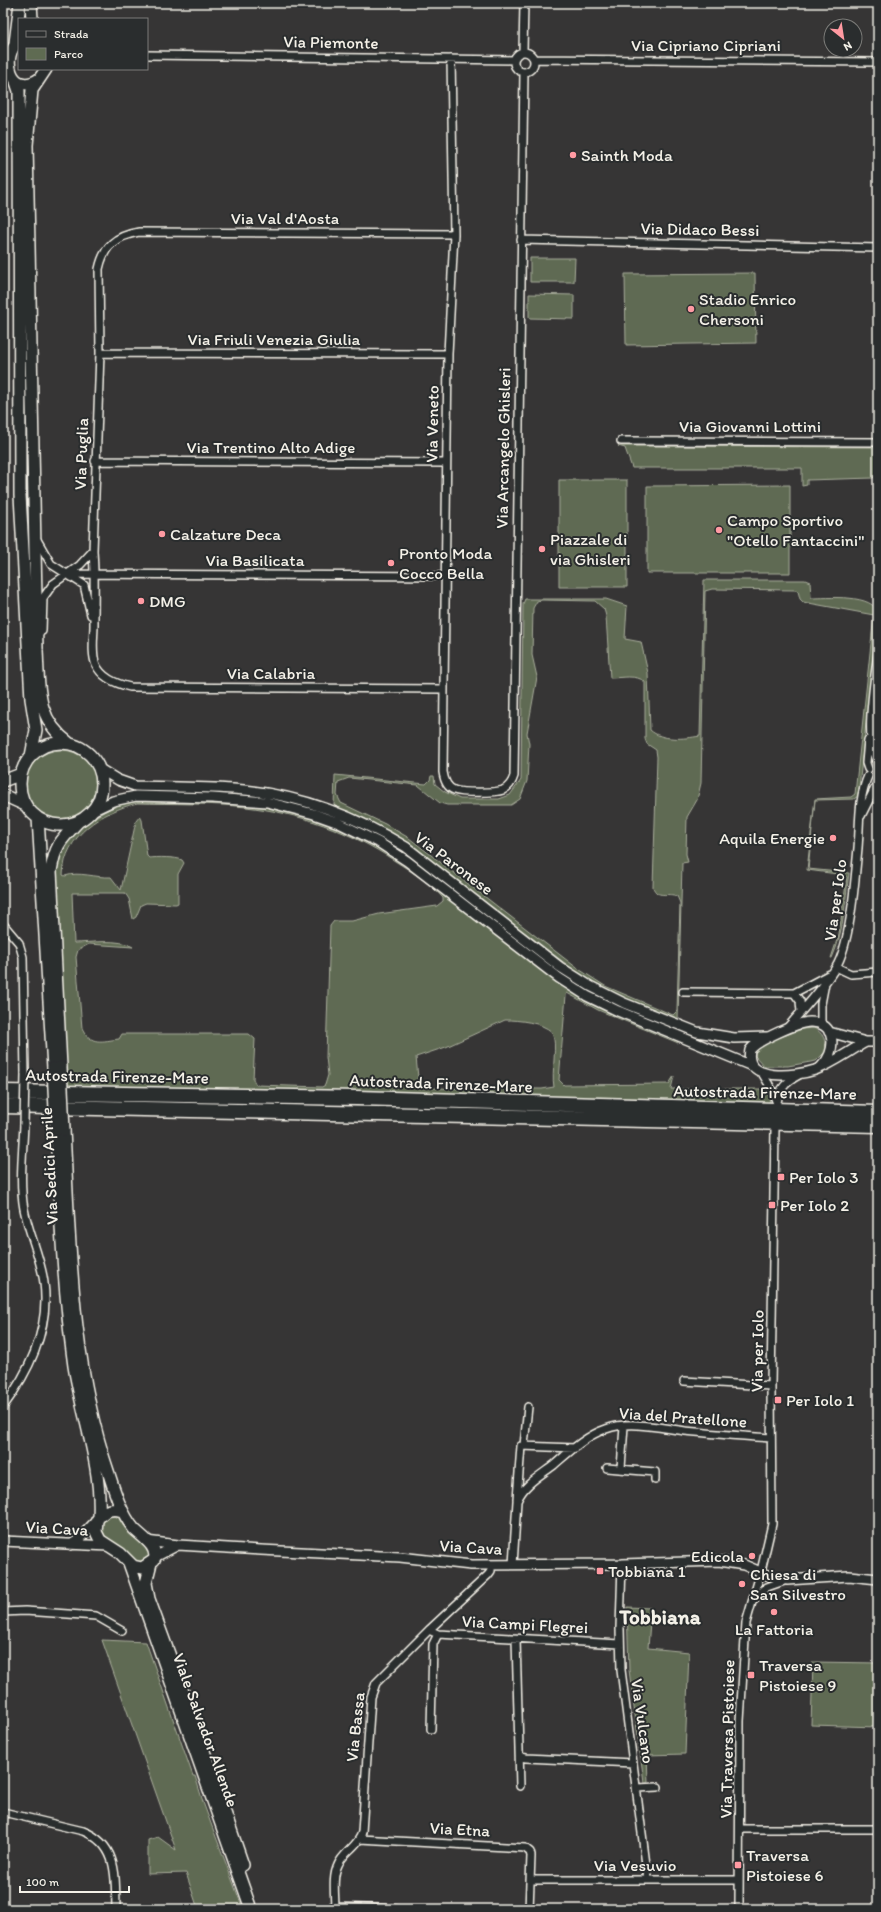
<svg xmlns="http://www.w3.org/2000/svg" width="881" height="1912" font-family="Itim,sans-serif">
<rect width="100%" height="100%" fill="#363535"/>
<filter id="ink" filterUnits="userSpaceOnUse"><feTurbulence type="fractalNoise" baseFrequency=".025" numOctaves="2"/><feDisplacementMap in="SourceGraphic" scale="8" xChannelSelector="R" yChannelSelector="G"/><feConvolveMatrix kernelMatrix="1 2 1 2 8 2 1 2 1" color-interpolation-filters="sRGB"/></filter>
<g filter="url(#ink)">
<path fill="#5f6b52" stroke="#aaae9d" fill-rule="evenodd" d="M 530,258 L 575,258 L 574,282 L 530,282 Z
M 755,273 L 756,343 L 626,345 L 625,274 Z
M 529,294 L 574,295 L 574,319 L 529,318 Z
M 618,446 L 878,447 L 878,474 L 873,478 L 807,480 L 807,485 L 802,486 L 802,468 L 632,468 L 625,448 Z
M 559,480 L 627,480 L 627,587 L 559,587 Z
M 790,485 L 790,573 L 647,573 L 647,486 Z
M 704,580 L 805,580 L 810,582 L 811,598 C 826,598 875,593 878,614 L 858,796 L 854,799 L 815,800 L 808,869 L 849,873 C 845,901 844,932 832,958 L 831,958 L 839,934 L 847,877 L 845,875 L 807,870 L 815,799 L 851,797 L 855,794 L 874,615 L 803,602 L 800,599 L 798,591 L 796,590 L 712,589 L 705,591 L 701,783 L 697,800 L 687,817 L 686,854 L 688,862 L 682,863 L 678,1020 L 616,994 L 579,974 L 406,842 L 364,818 L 334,806 L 335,775 L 426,784 L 430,780 L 431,776 L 434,776 L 435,784 L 445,792 L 460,799 L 499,799 L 510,795 L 521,780 L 523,604 L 525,599 L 606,599 L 627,606 L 625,639 L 641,642 L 648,673 L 650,730 C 662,741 684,739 700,736 ZM 542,600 L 595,601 L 604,609 L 606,616 L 610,678 C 621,678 637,674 645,682 L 645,739 L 647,744 L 656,750 L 657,757 L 653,887 C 657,899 667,892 677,896 L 680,903 L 677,1011 L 673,1015 L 605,986 L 577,968 L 409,838 L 385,824 L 341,803 L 337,795 L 338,782 L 349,778 L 418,785 L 440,803 L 447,805 L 511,805 L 520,799 L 527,781 L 529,744 L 527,733 L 537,677 L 532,655 L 533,608 L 537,601 Z
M25 786a36 36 0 1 1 72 0a36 36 0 1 1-72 0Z
M 139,801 C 197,802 256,800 311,818 C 407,849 477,926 558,982 C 594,1008 636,1023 678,1040 L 678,1043 L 676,1042 L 598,1010 L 567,993 L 566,995 L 559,1080 L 564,1085 L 669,1084 L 674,1076 L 671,1089 L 761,1089 L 768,1092 L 770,1103 L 68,1087 L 54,885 C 55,877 55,868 57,860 C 63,839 93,816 112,808 C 121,804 130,803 139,801 ZM 137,803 C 173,804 210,803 246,807 C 299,813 350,831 395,861 C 411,871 431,884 443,898 L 443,901 L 437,906 L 379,914 L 352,921 L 334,921 L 330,926 L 326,1057 L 328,1075 L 325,1085 L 322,1087 L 256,1085 L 253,1079 L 255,1039 L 249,1034 L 122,1034 L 119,1039 C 102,1041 91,1046 82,1028 L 76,957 L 78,950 L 89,944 L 133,947 C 120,938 89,943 74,943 L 72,893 L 125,893 L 129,899 L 133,919 L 136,917 L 141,905 L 146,903 L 176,904 L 178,903 L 178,874 L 184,863 L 182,860 C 176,857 157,857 149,858 L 147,856 L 142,820 L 140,816 L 136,821 L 121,890 L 111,877 C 96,878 79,871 65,876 L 63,875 C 64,835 102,812 137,803 ZM 505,1020 C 519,1020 541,1022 552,1032 C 558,1043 551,1072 554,1087 L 542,1089 L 419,1088 L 416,1057 L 446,1047 Z
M 814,1028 C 823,1033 826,1040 826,1051 L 816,1061 L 788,1066 L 764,1066 L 755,1056 L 755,1050 L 760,1045 L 802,1029 Z
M 112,1516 L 121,1518 L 131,1534 L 148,1551 L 150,1557 L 143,1562 C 140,1562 136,1562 134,1561 C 123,1555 82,1524 112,1516 Z
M 627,1607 L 651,1608 L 648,1648 L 689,1652 L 685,1754 L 647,1755 L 648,1782 L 644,1782 L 629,1670 Z
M 102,1640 L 146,1642 L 193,1776 L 195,1776 L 204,1805 L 243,1909 L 198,1909 L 186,1873 L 148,1874 L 148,1840 L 158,1837 L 176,1850 Z
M 813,1662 L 878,1663 L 878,1727 L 811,1725 Z"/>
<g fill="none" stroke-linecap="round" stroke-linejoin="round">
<g stroke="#f4f1e8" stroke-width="10">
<path id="minor" d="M 523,51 L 524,3
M514 62a10 10 0 1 1 20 0a10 10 0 1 1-20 0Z
M 147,55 L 514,60
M 451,59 L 454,234 L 448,354 L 443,772 C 444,779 446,787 454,790 C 461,793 496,793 503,790 C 509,787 512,783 514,776 L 524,72
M 534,59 L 878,62
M 3,65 L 4,66
M 521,240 L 878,248
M 100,353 L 448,354
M 621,441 L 878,442
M 95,461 L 446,463
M 36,538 L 51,564 L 84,585 L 91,615
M 65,574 L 445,576
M 42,631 L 43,598 L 53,584 L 80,565 L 93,551
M 878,652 C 875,680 863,741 878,764
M 443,689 L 130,687 C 117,684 102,678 96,665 C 91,653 94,637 94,625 C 94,600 95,576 93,551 L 100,353 L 99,269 C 104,246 115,236 139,232 L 454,234
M 868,740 L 866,763 L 868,769
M 861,816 L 878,782
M 3,924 L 19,943 L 23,957 L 25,1074
M 836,967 L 851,974 L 878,972
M 683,992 L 794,993 L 830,974
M 794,993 L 800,1001 L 801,1012
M 821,1025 L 821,1004 L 825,983
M 787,1028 C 804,1008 823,989 836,967 C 851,942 855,878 858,848 C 860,824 858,798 868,776
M 762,1073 L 771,1088 L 776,1101
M 777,1102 C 780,1088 786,1082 799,1075
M 684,1381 L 771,1386
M 3,1407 C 29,1372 50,1328 44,1283 C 41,1258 29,1234 24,1209 C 19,1182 23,1152 24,1124
M 524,1445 L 528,1407
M 607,1468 L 655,1472 L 655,1480
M 621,1468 L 624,1426
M 517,1499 L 521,1446 L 575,1448
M 622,1564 L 620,1628 L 621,1670 L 648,1880
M 513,1565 L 517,1501 C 523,1485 541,1475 554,1465 C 569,1452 587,1435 606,1429 C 630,1420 661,1428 685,1431 C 714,1434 742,1436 771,1438
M 753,1600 L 767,1587 L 787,1580
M 3,1612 L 25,1611 L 96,1616 L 122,1631
M 429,1630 L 438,1634 L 620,1644
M 516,1639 L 520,1786
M 431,1729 L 433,1644 L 438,1634
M 521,1757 L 526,1758 L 633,1763
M 637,1788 L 658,1787
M 3,1812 L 83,1831 C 119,1845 115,1877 116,1909
M 740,1829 L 878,1829
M 360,1839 L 525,1848 L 530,1852 L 531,1856 L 529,1909
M 530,1880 L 739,1880
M 335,1907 L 396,1909
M 335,1909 C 335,1895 332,1877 338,1865 C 343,1852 359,1846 362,1832 L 371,1697 L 376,1683 L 429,1630 L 488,1575 L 491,1571 L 491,1565
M 739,1909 L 740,1721 L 746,1623 L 761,1571 L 772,1524 L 771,1386 L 775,1129"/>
</g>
<g stroke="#f4f1e8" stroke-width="12">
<path id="tertiary" d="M 100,769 L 118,780 L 135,786 C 168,787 201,787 233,789 C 295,793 354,815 406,847 L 560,967 L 590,986 L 624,1003 L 697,1032 L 734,1038 L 767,1037
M 92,811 L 113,801 L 136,796 L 212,798 L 267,802 L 314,814 L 339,823 L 378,842 L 407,861 L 559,978 L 587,996 L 618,1011 L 752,1066
M 829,1032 L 866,1042 L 878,1042
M 821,1067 C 837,1052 837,1022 810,1022 C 798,1022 756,1041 750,1050 C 743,1083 797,1076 815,1070 C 834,1063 849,1051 866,1042
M 3,1541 L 109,1546
M 146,1541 L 178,1545 L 261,1550 L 400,1557 L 471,1565 L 622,1564 L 719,1561 L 744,1565 L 767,1575 L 787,1580 L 849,1576 L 878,1579
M 71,1545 L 79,1539 L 97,1520
M 155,1557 L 178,1545"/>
</g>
<g stroke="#f4f1e8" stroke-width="14">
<path id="secondary" d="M 31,3 L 32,19
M 19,42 C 0,54 10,98 39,79
M 15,43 L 20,3
M 46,69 L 32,90 L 27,145 L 37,650 C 39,689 36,719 70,744
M 16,82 L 19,91 L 20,495 L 31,699 L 36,730 L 31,756
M20 784a41 41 0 1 1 82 0a41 41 0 1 1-82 0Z
M 3,781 L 21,774
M 3,795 L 25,805
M 38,818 L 53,1068
M 61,1067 L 51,871 C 55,845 61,840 78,822
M 56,1130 C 60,1209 63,1288 74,1366 C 82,1416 102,1466 99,1517
M 64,1130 C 70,1245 71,1364 109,1474 C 115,1493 121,1513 134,1529 C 142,1537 159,1547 154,1560 L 142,1568 L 133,1566 L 120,1553 L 100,1540 L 96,1532 L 97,1520 C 103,1511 112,1507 122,1511
M 129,1563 L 251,1909
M 151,1563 L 146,1583 L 149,1599 L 195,1725 L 243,1865"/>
</g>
<g stroke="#f4f1e8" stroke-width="17">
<path id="motorway" d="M 3,1092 L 357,1098 L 878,1113
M 3,1106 L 878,1125"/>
</g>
<use href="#minor" stroke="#2a2d2e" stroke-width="7"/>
<use href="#tertiary" stroke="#2a2d2e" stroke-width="9"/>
<use href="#secondary" stroke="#2a2d2e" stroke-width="11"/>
<use href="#motorway" stroke="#2a2d2e" stroke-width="14"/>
<g stroke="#f4f1e8" stroke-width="10" stroke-linecap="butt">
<path id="minor-bridge" d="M 24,1124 L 25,1074"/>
</g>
<g stroke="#f4f1e8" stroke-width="14" stroke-linecap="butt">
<path id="secondary-bridge" d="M 61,1067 L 64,1130
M 53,1068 L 56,1130"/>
</g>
<use href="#minor-bridge" stroke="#2a2d2e" stroke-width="7"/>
<use href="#secondary-bridge" stroke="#2a2d2e" stroke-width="11"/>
</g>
</g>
<g fill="#ff9aa2" stroke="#2a2d2e" stroke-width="1.5">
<circle cx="573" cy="155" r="4"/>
<circle cx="691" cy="309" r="4"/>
<circle cx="719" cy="530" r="4"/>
<circle cx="162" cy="534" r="4"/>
<circle cx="542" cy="549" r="4"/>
<circle cx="391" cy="563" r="4"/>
<circle cx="141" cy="601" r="4"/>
<circle cx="833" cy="838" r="4"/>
<rect x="777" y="1173" width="8" height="8" rx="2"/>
<rect x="768" y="1201" width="8" height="8" rx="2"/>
<rect x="774" y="1396" width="8" height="8" rx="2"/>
<circle cx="752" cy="1556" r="4"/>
<rect x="596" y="1567" width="8" height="8" rx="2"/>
<circle cx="742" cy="1584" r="4"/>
<circle cx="774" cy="1612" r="4"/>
<rect x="747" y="1671" width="8" height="8" rx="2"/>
<rect x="734" y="1861" width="8" height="8" rx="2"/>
</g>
<g text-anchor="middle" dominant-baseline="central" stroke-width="4" stroke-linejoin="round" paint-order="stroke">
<g font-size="17" fill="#f4f1e8" stroke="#2a2d2e">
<text transform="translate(331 42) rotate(1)">Via Piemonte</text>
<text x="706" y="45">Via Cipriano Cipriani</text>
<text x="285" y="218">Via Val d'Aosta</text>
<text transform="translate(700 229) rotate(1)">Via Didaco Bessi</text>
<text x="274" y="339">Via Friuli Venezia Giulia</text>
<text transform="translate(432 424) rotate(-89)">Via Veneto</text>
<text x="750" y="426">Via Giovanni Lottini</text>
<text x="271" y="447">Via Trentino Alto Adige</text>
<text transform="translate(503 448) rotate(-89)">Via Arcangelo Ghisleri</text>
<text transform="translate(81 454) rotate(-88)">Via Puglia</text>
<text x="255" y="560">Via Basilicata</text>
<text x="271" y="673">Via Calabria</text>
<text transform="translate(454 863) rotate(37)">Via Paronese</text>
<text transform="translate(835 900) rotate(-82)">Via per Iolo</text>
<text transform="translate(117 1076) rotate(1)">Autostrada Firenze-Mare</text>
<text transform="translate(441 1083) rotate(2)">Autostrada Firenze-Mare</text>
<text transform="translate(765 1092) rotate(1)">Autostrada Firenze-Mare</text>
<text transform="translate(49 1166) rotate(-93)">Via Sedici Aprile</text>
<text transform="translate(757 1351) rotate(-89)">Via per Iolo</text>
<text transform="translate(683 1417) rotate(4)">Via del Pratellone</text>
<text transform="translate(57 1528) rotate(3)">Via Cava</text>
<text transform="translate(471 1547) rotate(3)">Via Cava</text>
<text transform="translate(525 1624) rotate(3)">Via Campi Flegrei</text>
<text transform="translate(643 1721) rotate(82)">Via Vulcano</text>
<text transform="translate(355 1727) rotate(-84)">Via Bassa</text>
<text transform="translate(206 1730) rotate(70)">Viale Salvador Allende</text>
<text transform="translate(727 1739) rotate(-89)">Via Traversa Pistoiese</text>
<text transform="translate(460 1829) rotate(3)">Via Etna</text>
<text x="635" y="1865">Via Vesuvio</text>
</g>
<g font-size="17" fill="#f4f1e8" stroke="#2a2d2e" text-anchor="start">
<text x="581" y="155">Sainth Moda</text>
<text x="699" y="299">Stadio Enrico<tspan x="699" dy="20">Chersoni</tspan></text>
<text x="727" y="520">Campo Sportivo<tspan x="727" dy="20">"Otello Fantaccini"</tspan></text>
<text x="170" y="534">Calzature Deca</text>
<text x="550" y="539">Piazzale di<tspan x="550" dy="20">via Ghisleri</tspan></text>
<text x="399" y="553">Pronto Moda<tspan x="399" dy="20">Cocco Bella</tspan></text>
<text x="149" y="601">DMG</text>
<text x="825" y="838" text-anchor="end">Aquila Energie</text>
<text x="789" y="1177">Per Iolo 3</text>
<text x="780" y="1205">Per Iolo 2</text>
<text x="786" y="1400">Per Iolo 1</text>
<text x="744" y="1556" text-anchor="end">Edicola</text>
<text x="608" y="1571">Tobbiana 1</text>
<text x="750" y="1574">Chiesa di<tspan x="750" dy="20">San Silvestro</tspan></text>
<text x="774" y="1629" text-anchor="middle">La Fattoria</text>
<text x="759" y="1665">Traversa<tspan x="759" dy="20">Pistoiese 9</tspan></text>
<text x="746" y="1855">Traversa<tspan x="746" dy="20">Pistoiese 6</tspan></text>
</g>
<g font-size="21" font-weight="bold" fill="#f4f1e8" stroke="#2a2d2e">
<text x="660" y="1616">Tobbiana</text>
</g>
</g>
<rect width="881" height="1912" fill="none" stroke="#2a2d2e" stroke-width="16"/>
<rect x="8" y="8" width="865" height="1896" fill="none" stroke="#f4f1e8" stroke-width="1.5" filter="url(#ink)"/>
<rect x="18" y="18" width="130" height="52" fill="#2a2d2e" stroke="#7b7b78"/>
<rect x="26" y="31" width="20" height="6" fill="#2a2d2e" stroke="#7b7b78"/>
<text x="54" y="38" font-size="12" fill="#f4f1e8">Strada</text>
<rect x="26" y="48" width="20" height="12" fill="#5f6b52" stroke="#7b7b78"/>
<text x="54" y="58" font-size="12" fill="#f4f1e8">Parco</text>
<g transform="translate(843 38) rotate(150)"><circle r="19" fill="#2a2d2e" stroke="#7b7b78"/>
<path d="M0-3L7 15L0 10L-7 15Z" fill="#ff9aa2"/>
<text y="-6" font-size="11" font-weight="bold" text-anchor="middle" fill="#f4f1e8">N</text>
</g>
<path d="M20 1886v6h109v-6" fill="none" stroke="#f4f1e8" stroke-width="2"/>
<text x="26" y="1886" font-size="12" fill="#f4f1e8" stroke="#2a2d2e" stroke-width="3" paint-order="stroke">100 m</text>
</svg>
